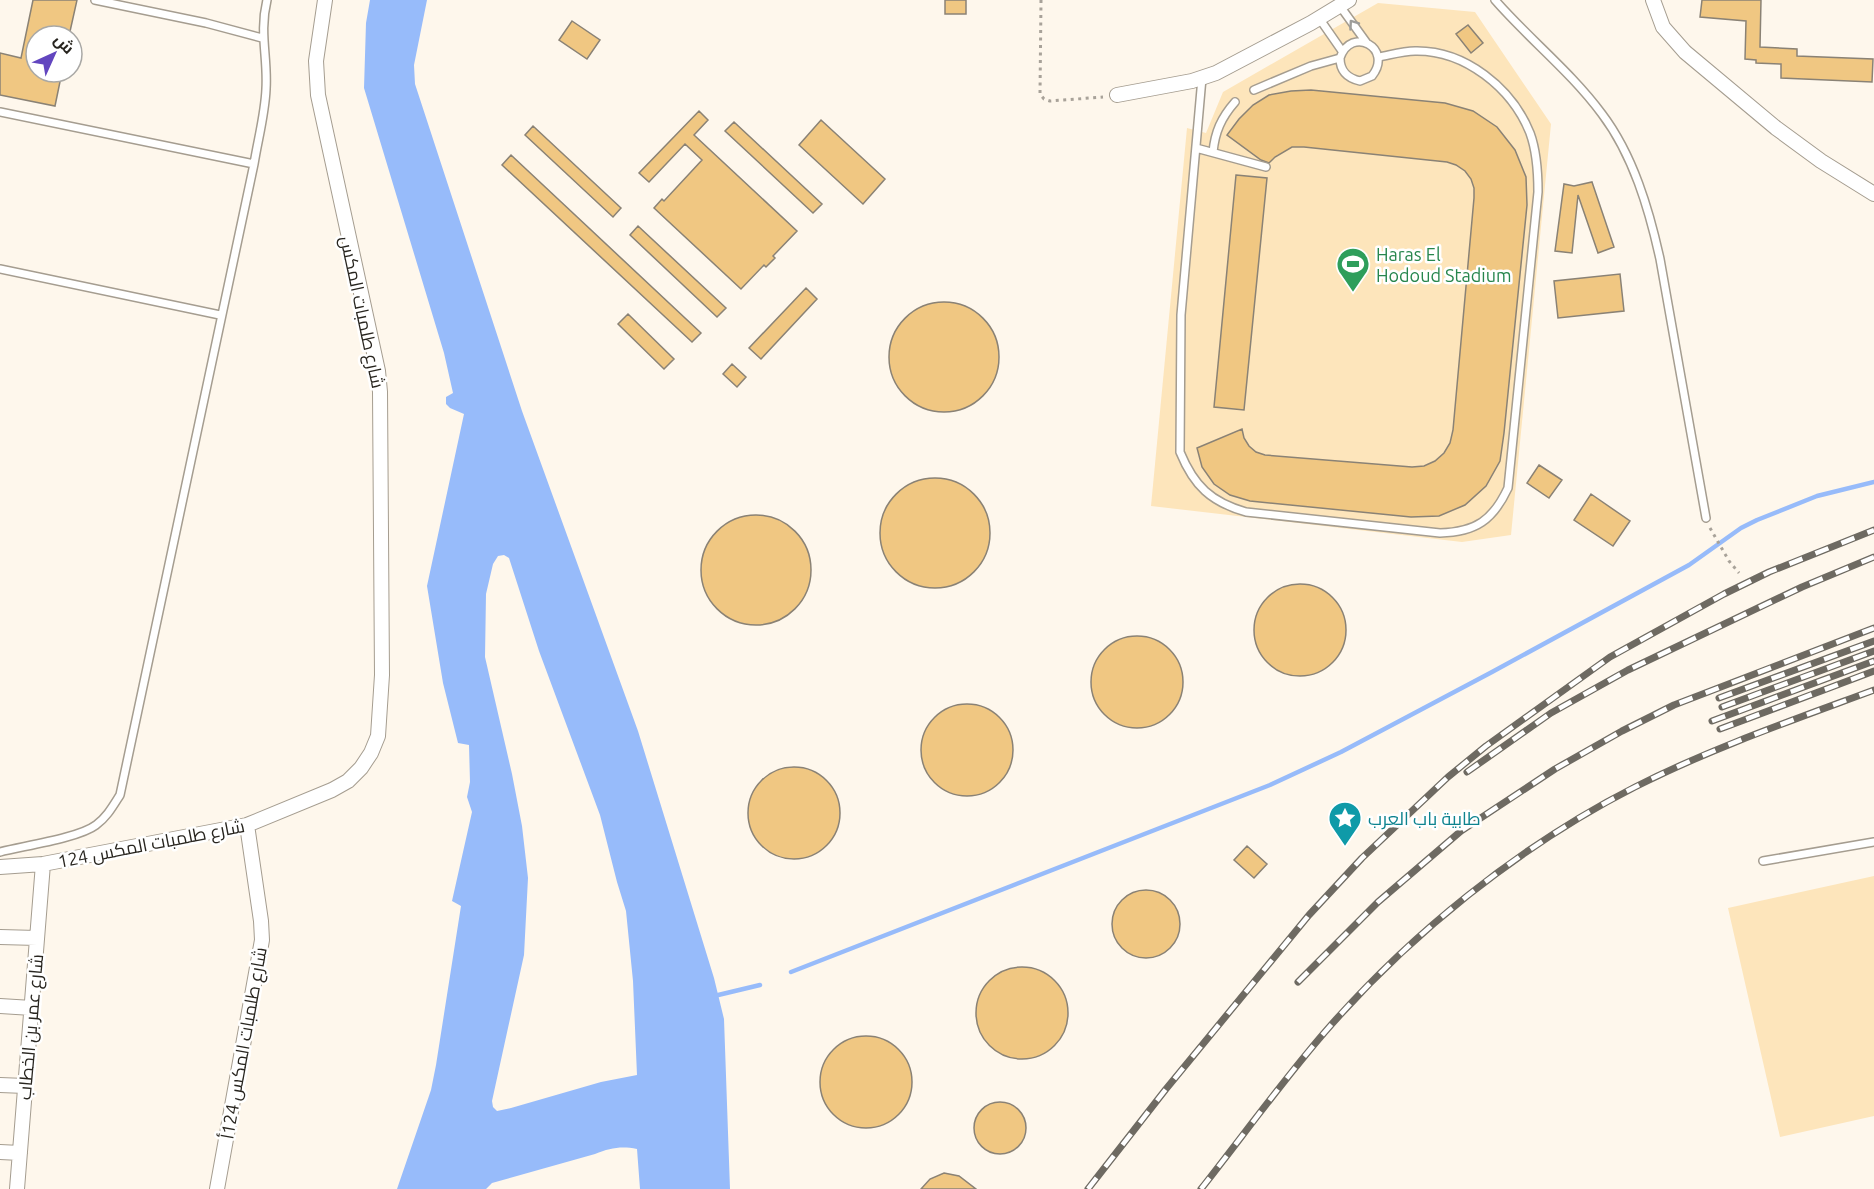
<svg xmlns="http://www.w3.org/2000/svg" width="1874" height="1189" font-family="Ubuntu,Cairo,sans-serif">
<rect width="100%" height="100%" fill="#fef7ec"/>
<path fill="#fde5bb" d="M 1378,3 L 1475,12 L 1551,124 L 1511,535 L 1462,542 L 1151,506 L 1187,128 L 1206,133 L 1223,92 Z
M 1874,876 L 1874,1116 L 1780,1137 L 1728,908 Z"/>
<path fill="#97bbfa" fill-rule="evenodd" d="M 370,0 L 427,0 L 414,65 L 415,84 L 522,411 L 638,731 L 714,978 L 724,1019 L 730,1189 L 640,1189 L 637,1149 C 621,1146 610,1148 595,1154 L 492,1183 L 486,1189 L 397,1189 L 431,1090 L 436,1065 L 461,906 L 452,901 L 472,812 L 467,797 L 470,782 L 469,745 L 458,743 L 443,683 L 427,586 L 464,414 L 450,408 L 446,404 L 446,397 L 453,393 L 444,353 L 364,88 L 366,23 ZM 504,555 L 509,558 L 539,651 L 600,815 L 617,882 L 626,911 L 633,981 L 637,1075 L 601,1082 L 511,1108 L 497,1111 L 493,1107 L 492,1101 L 524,955 L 528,878 L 522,826 L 512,774 L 485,657 L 486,594 L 493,564 L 498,556 Z"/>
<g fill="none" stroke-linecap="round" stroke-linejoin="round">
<path stroke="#97bbfa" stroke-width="4.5" d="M 791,972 L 1270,785 L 1341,752 L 1492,672 L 1689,565 L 1741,528 L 1757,520 L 1817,496 L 1874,482
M 714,996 L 760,985"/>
</g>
<path fill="#f0c782" stroke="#8a8275" stroke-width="1.5" d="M 33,0 L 77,0 L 69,36 L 36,36 L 36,72 L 62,72 L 55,106 L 0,95 L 0,53 L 21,58 Z
M 945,0 L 966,0 L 966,14 L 945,14 Z
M 1702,0 L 1761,0 L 1760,47 L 1797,49 L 1797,56 L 1873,59 L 1872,82 L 1781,78 L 1781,64 L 1756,63 L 1756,60 L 1745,59 L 1746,21 L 1700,17 Z
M 572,21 L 600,40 L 587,59 L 559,40 Z
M 1468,25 L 1483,43 L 1471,53 L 1456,34 Z
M 1311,90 L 1445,103 L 1473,111 L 1497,127 L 1515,150 L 1526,177 L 1527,205 L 1504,433 L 1500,461 L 1486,486 L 1465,505 L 1439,516 L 1411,517 L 1250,501 L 1230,495 L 1214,484 L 1202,467 L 1197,448 L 1242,429 L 1244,438 L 1249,446 L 1256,452 L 1265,455 L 1412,467 L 1424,466 L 1435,461 L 1444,453 L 1450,443 L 1453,430 L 1474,198 L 1474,188 L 1471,179 L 1465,171 L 1456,165 L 1447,162 L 1304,147 L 1292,147 L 1275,157 L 1269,163 L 1261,160 L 1227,135 L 1239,119 L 1253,105 L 1269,95 L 1291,91 Z
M 699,111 L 708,120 L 694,135 L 797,231 L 773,256 L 775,258 L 766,267 L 764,265 L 741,289 L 654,208 L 662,199 L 664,201 L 702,160 L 685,144 L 649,182 L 639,173 Z
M 821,120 L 885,179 L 863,204 L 799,145 Z
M 734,122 L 822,204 L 813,213 L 725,131 Z
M 533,126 L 621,208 L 613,217 L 525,135 Z
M 511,155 L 701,333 L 692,342 L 502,165 Z
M 1236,175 L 1267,178 L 1244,410 L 1214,407 Z
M 1592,182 L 1614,247 L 1598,253 L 1578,195 L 1572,253 L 1555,251 L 1564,184 L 1574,186 Z
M 638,226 L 726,308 L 717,317 L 630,235 Z
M 1620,274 L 1624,311 L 1558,318 L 1554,281 Z
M 806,288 L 817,299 L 761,359 L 749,348 Z
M889 357a55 55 0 1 1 110 0a55 55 0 1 1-110 0Z
M 628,314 L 674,359 L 664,369 L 618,324 Z
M 732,364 L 746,377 L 737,387 L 723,374 Z
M 1539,465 L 1562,480 L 1549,498 L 1527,483 Z
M880 533a55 55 0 1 1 110 0a55 55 0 1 1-110 0Z
M 1591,494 L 1630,521 L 1613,546 L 1574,520 Z
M701 570a55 55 0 1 1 110 0a55 55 0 1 1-110 0Z
M1254 630a46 46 0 1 1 92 0a46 46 0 1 1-92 0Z
M1091 682a46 46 0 1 1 92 0a46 46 0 1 1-92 0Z
M921 750a46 46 0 1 1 92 0a46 46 0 1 1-92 0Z
M748 813a46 46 0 1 1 92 0a46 46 0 1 1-92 0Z
M 1247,846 L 1267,864 L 1254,878 L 1234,860 Z
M1112 924a34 34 0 1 1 68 0a34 34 0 1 1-68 0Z
M976 1013a46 46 0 1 1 92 0a46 46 0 1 1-92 0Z
M820 1082a46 46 0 1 1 92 0a46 46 0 1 1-92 0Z
M974 1128a26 26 0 1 1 52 0a26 26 0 1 1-52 0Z
M 944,1173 L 959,1176 L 976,1189 L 921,1189 L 930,1179 Z"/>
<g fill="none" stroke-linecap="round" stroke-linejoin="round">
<g stroke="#a59d90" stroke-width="10">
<path id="lane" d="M 95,0 L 206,23 L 262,38
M 1495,0 C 1529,39 1571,72 1602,114 C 1633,155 1649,209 1660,259 L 1706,518
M 1340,6 L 1366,42
M 1319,18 L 1342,51
M 1202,78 L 1181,315 L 1180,452 C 1194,486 1211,502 1246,512 L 1440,533 C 1476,532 1493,520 1508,488 L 1538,192 C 1538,172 1537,152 1530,133 C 1512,88 1465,50 1415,51 C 1403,51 1390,55 1379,57
M 1254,90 L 1311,66 L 1340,58 C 1351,25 1394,48 1372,76 L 1360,81 C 1347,78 1340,71 1340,58
M 0,112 L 254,164
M 1196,148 L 1266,167
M 1213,152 C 1215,132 1221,118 1235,102
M 0,269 L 220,315
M 0,852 C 23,846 79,838 96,825 C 107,817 113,806 120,795 L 254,164 C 258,139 265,114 266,89 C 268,57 259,33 267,0
M 1763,861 L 1874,842"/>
</g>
<g stroke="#a59d90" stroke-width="16">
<path id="street" d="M 1653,0 L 1663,27 L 1685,52 L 1776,128 L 1821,161 L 1874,194
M 1117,95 L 1192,81 L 1216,73 L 1311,23 L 1349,0
M 0,867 L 43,864 L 247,825 L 332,790 L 348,781 L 361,768 L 371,753 L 378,736 L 382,675 L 380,392 L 378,371 L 318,95 L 316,61 L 325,0
M 0,937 L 37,938
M 0,1006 L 32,1008
M 0,1085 L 25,1086
M 0,1152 L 20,1153
M 17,1189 L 43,864
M 217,1189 L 262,940 L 261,921 L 247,825"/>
</g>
<path stroke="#a8a299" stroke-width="3" stroke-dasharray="3 4.5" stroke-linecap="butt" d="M 1041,0 L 1040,94 L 1044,99 L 1050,101 L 1103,97
M 1710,528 L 1729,561 L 1739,573"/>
<use href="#lane" stroke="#fff" stroke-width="7"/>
<use href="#street" stroke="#fff" stroke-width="14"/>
<g stroke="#6e6a62" stroke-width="7">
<path id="rail" d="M 1719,698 L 1874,641
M 1722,707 L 1874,651
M 1712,721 L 1874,661
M 1720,729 L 1874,671
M 1467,772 L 1551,713 L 1628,670 L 1802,587 L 1874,557
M 1298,982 L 1378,902 L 1461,831 L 1555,769 L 1622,731 L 1674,705 L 1874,628
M 1088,1189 L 1166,1089 L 1309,915 L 1362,858 L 1448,777 L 1486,746 L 1610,657 L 1724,594 L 1769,572 L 1874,530
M 1201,1189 C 1242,1137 1281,1083 1324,1033 C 1409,935 1519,846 1635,787 C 1712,748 1793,720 1874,690"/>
</g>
<use href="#rail" stroke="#fff" stroke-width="4.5" stroke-dasharray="14" stroke-linecap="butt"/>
</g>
<defs><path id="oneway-chevron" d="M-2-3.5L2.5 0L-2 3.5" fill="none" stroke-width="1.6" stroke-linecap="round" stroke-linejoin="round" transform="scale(1.5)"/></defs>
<use stroke="#9e9d9a" href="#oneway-chevron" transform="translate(1353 24) rotate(-125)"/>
<defs>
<g id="stadium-pin" transform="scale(1.725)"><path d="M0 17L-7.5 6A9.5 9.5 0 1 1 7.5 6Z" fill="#2e9e5b" stroke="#fff"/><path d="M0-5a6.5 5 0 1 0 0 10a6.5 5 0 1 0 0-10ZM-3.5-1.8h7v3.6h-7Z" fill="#fff"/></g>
<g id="sight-pin" transform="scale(1.725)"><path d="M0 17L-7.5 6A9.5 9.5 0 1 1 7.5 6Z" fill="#0f9aa8" stroke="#fff"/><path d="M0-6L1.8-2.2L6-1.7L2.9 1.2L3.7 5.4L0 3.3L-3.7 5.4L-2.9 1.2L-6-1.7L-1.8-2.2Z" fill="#fff"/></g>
</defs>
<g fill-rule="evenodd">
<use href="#stadium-pin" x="1353" y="264"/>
<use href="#sight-pin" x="1345" y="818"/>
</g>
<g text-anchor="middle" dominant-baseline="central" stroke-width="5" stroke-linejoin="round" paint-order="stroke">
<g font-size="18" fill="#27864d" stroke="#fff" text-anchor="start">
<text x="1376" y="254">Haras El<tspan x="1376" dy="21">Hodoud Stadium</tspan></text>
</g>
<g font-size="18" fill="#28251f" stroke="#fff">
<text transform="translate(363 312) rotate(78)">شارع طلمبات المكس</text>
<text transform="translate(151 843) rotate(-11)">شارع طلمبات المكس 124</text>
<text transform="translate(30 1027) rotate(-85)">شارع عمر بن الخطاب</text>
<text transform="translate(243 1043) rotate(-80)">شارع طلمبات المكس 124أ</text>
</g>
<g font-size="18" fill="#0d838f" stroke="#fff" text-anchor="start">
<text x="1368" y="818">طابية باب العرب</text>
</g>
</g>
<g transform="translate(54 54) rotate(45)"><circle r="28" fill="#ffffff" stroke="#a9a8a5" stroke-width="1.5"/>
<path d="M0-4.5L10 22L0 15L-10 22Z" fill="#6246bf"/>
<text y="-9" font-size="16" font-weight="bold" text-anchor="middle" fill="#28251f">ش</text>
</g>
</svg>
